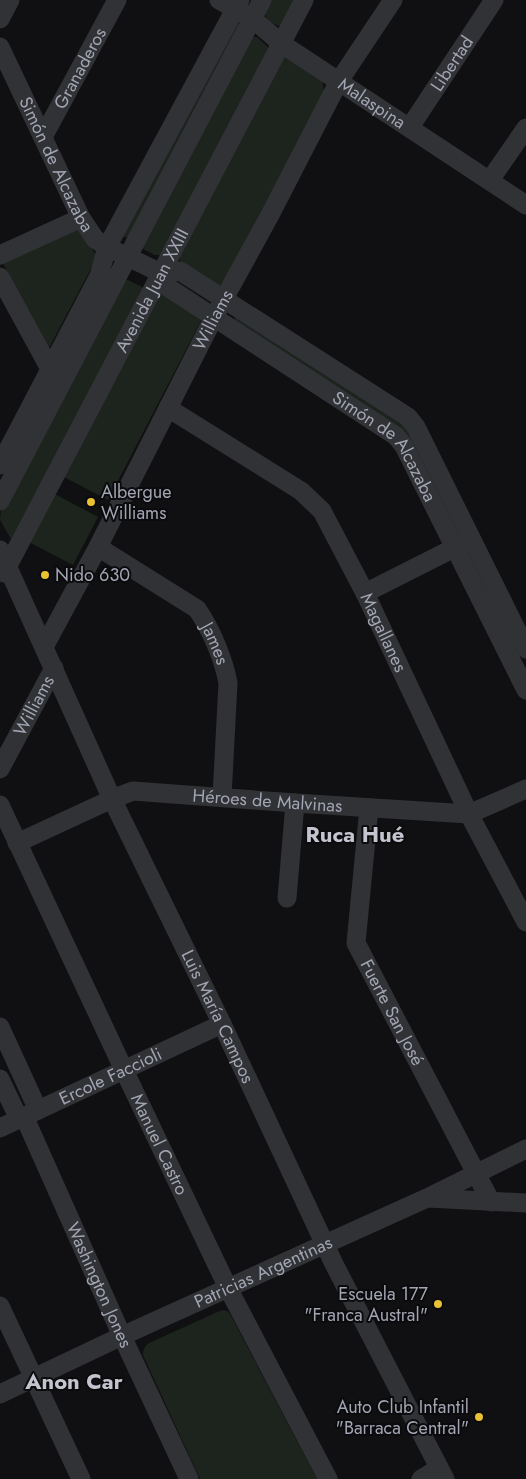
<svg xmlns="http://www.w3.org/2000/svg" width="526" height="1479" font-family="Jost,sans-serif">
<rect width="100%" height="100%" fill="#101012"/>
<path fill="#1d241e" d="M 269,0 L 298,0 L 282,26 C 275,26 267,20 264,13 Z
M 237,23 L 240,26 L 128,238 L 124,237 L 122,235 Z
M 252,37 L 257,37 L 270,49 L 161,255 L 155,255 L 143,249 L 143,245 Z
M 282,57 L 286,57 L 322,79 L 324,93 L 226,280 L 219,286 L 182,265 L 178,255 Z
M 78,226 L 97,257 L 48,350 L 2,261 Z
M 124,280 L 128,280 L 142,287 L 143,295 L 11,539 L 0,520 L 1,510 Z
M 157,290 L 204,315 L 108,500 L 60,475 Z
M 237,315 L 410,428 L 460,529 L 454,531 L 407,435 L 233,321 Z
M 51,492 L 98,517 L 73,565 L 25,540 Z
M 222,1310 L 227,1311 L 230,1314 L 317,1479 L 200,1479 L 143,1355 C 143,1349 145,1346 149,1343 Z"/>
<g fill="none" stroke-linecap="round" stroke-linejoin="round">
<g stroke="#313236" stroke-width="19">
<path id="s1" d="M 219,0 L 253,19 L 282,44 L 526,205"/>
<path d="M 0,19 L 10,0"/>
<path id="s2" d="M 0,47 L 81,218 L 95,239 L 107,247 L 161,273 L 180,271 L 408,417 L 416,427 L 526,649"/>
<path id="s3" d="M 410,127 L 494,0"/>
<path id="s4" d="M 43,137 L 117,0"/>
<path d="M 490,180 L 526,128"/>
<path d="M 0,255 L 81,218"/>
<path id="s5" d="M 161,273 L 169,288 L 396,436 L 404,446 L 526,690"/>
<path d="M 0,277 L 50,369"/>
<path id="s6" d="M 168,408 L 301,491 L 322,511 L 365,593 L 469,814 L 526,922"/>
<path d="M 0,465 L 99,276 L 107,247 L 240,0"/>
<path d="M 0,501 L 262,0"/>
<path id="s7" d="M 98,547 L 197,609 C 211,629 224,660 228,683 L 222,797"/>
<path id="s8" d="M 0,550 L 112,799 L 222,1024 L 334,1264 L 445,1479"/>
<path id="s9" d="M 4,573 L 304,0"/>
<path d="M 365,593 L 464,543"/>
<path id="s10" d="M 44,647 L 98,547 L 214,317 L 270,215 L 339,81 L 393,0"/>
<path id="s11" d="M 0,769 L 54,668"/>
<path id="s12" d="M 0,805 L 124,1070 L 228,1288 L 328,1479"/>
<path id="s13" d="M 369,808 L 356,943 L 491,1202"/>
<path id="s14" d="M 17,843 L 112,799 L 133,791 L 295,803 L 469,814 L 526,789"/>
<path d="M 287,898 L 295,803"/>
<path d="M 0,1027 L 38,1110"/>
<path d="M 0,1079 L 19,1119"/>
<path id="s15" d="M 24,1116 L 122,1336 L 189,1479"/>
<path id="s16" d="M 0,1128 L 222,1024"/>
<path d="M 428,1198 L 526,1203"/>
<path d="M 0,1306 L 81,1479"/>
<path id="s17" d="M 0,1394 L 122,1336 L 427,1198 L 526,1149"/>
<path d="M 421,1479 L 439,1468"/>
</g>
</g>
<g fill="#e8c232" stroke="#0b0b0d" stroke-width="2">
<circle cx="91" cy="502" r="5"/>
<circle cx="45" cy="575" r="5"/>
<circle cx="438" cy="1304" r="5"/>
<circle cx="479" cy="1417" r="5"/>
</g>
<g text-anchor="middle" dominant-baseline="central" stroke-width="4" stroke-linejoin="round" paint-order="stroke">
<g font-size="18" fill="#a2a5b2" stroke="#0b0b0d">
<text stroke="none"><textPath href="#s3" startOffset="76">Libertad</textPath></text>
<text stroke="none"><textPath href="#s4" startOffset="78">Granaderos</textPath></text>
<text stroke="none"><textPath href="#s1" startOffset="185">Malaspina</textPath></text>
<text stroke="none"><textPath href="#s2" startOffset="130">Simón de Alcazaba</textPath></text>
<text stroke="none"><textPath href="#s9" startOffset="319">Avenida Juan XXIII</textPath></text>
<text stroke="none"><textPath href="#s10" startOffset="368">Williams</textPath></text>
<text stroke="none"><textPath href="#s5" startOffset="288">Simón de Alcazaba</textPath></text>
<text stroke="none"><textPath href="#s6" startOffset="322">Magallanes</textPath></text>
<text stroke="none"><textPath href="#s7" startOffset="156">James</textPath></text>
<text stroke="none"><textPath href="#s11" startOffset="72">Williams</textPath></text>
<text stroke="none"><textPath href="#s14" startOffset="262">Héroes de Malvinas</textPath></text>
<text stroke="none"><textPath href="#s13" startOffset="214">Fuerte San José</textPath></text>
<text stroke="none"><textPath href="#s8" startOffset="515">Luis María Campos</textPath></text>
<text stroke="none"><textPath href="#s16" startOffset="122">Ercole Faccioli</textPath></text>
<text stroke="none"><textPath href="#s12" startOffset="375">Manuel Castro</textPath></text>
<text stroke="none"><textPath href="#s17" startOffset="290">Patricias Argentinas</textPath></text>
<text stroke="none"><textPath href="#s15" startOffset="185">Washington Jones</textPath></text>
</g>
<g font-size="18" fill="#a2a5b2" stroke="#0b0b0d" text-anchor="start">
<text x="101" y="492">Albergue<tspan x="101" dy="21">Williams</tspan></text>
<text x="55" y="575">Nido 630</text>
<text x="428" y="1294" text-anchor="end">Escuela 177<tspan x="428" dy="21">"Franca Austral"</tspan></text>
<text x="469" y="1407" text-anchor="end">Auto Club Infantil<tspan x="469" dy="21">"Barraca Central"</tspan></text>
</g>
<g font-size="22" font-weight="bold" fill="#c3c4ce" stroke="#0b0b0d">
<text x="355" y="834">Ruca Hué</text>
<text x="74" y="1381">Anon Car</text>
</g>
</g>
</svg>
